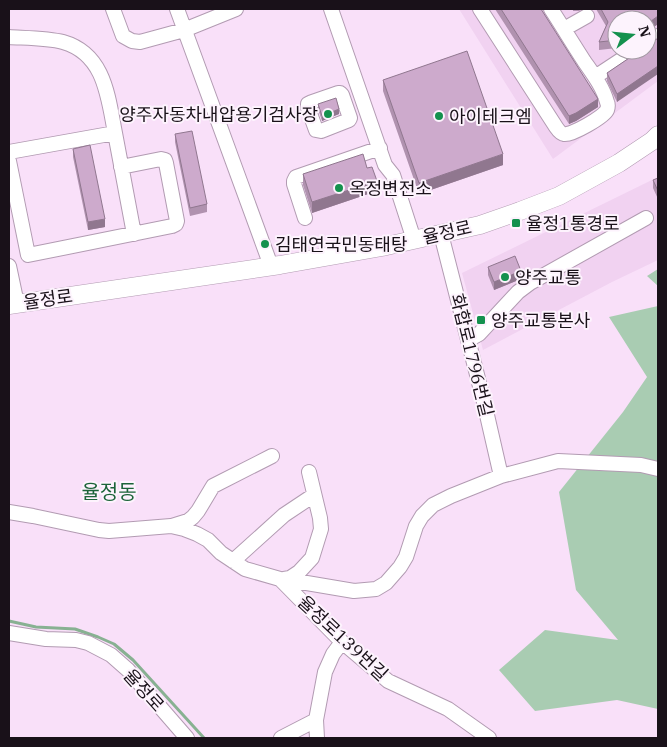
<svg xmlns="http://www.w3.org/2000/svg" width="667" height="747" font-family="'IBM Plex Serif','Noto Sans KR',serif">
<rect width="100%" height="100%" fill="#f9e0f9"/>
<path fill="#f1d2f1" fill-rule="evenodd" d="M 459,9 L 658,9 L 658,81 L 553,159 ZM 617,20 L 647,20 L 647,50 L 617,50 Z
M 658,177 L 658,260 L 612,282 L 483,350 L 462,273 Z"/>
<path fill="#a9ccb2" d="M 658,269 L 658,286 L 647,276 Z
M 658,306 L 658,709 L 617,700 L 535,711 L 499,670 L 545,630 L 618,640 L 576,590 L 559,492 L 623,412 L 647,377 L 609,317 Z"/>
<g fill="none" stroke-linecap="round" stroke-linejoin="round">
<path stroke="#88b192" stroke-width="3" d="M 9,621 L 36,627 L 75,629 L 98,637 L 114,644 L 133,660 L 204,738"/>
<g stroke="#b29bb2" stroke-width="16">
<path id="minor" d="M 113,9 L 123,36 L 132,41 L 140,42 L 184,30 L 236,9
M 177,9 L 271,266
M 331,9 L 385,165 L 393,175 L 414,240
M 480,9 L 556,127 C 558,130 561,134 564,134 C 571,136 605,116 607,110 C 608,107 608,104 607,102 C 603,87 593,74 584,61 C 573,44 562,26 551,9
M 564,29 L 587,16
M 9,37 C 24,38 48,38 63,42 C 105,54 108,97 115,133
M 647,43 L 658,36
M 595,77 L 636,50
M 338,93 L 340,93 L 342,95 L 350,118 L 349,120 L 321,131 L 316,130 L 308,108 L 308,104 L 312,102 Z
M 9,152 L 115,133 L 134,234
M 9,161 L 28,255 L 172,226 L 176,224 L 177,221 L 166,163 L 165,160 L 161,159 L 121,167
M 305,218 L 294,184 L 294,181 L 296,177 L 380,148
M 441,234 L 484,402 L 501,476
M 9,266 L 17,304
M 468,340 L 479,334 L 518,292 L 530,283 L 646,218
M 9,512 L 33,516 L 99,530 L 109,531 L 171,526 L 184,529 L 197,534 L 208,540 L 221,553 L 245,569 L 280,579 L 342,642 L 388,681 L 448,709 L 489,738
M 172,526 L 188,521 L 193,517 L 198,511 L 213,486 L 272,456
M 233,561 L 284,515 L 314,495
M 283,579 L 354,591 L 376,589 L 386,583 L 400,567 L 406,557 L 416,526 L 422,516 L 433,505 L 451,496 L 501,476 L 558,461 L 641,465 L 658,469
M 284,579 L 290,578 L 299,572 L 312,558 L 321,529 L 320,518 L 309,472
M 9,633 L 46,639 L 76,640 L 88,643 L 111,655 L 128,670 L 187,738
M 316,720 L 317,738
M 281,738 L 316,720 L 325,672 L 333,654 L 342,642"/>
</g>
<g stroke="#b29bb2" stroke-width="19">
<path id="major" d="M 9,305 L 280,265 L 382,247 L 480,225 L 520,211 L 559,196 L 619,163 L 652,141 L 658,135"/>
</g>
<use href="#minor" stroke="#fff" stroke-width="14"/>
<use href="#major" stroke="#fff" stroke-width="18"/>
</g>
<path fill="#b092af" d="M 495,9 L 541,9 L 598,107 L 576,121 L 569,124 Z
M 573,9 L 583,9 L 579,11 L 573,11 Z
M 590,9 L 658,9 L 658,24 L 647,32 L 647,20 L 617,20 L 617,48 L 599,50 L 599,42 L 606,26 L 596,9 L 593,10 Z
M 658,38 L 617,102 L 607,81 L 607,73 Z
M 383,80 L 503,165 L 419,194 L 383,91 Z
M 318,104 L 339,114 L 322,121 L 318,109 Z
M 175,134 L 207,204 L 207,212 L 190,216 L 175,142 Z
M 73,149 L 105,227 L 88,230 L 73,157 Z
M 367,168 L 377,191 L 312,213 L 303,185 L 303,174 Z
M 658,178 L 658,199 L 653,188 L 653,180 Z
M 488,267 L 521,279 L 494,290 L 488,275 Z"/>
<path fill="#90778f" d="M 658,16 L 658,24 L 647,32 L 647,24 Z
M 658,61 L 658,74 L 617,102 L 617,94 Z
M 598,99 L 598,107 L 576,121 L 569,124 L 569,116 Z
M 339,109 L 339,114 L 322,121 L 322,116 Z
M 503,154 L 503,165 L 419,194 L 419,183 Z
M 377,181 L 377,191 L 312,213 L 312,202 Z
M 105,219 L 105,227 L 88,230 L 88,222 Z
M 521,271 L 521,279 L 494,290 L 494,282 Z"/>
<path fill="#cdaacc" stroke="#90778f" d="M 501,9 L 541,9 L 598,99 L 576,113 L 569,116 Z
M 601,9 L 658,9 L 658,16 L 647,24 L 647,20 L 617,20 L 617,40 L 599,42 L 608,22 Z
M 658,38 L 658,66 L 617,94 L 607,73 L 641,50 L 647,50 L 647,46 Z
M 467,51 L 503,154 L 419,183 L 383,80 Z
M 336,98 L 339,109 L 322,116 L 318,104 Z
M 192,131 L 207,204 L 190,208 L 175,134 Z
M 90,145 L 105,219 L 88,222 L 73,149 Z
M 363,154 L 367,168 L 372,167 L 377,181 L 312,202 L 303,174 Z
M 658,178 L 658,191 L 653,180 Z
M 515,256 L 521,271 L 494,282 L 488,267 Z"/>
<g fill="#14914e" stroke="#fdf3fd" stroke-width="2">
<circle cx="328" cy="114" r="5"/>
<circle cx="439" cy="116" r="5"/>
<circle cx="339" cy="188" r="5"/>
<rect x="511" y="218" width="10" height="10" rx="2.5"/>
<circle cx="265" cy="244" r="5"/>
<circle cx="505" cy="277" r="5"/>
<rect x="476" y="315" width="10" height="10" rx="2.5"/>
</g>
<g text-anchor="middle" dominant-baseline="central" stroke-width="4" stroke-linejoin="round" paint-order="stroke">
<g font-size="18" fill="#191119" stroke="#fdf3fd" text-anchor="start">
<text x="318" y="114" text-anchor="end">양주자동차내압용기검사장</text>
<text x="449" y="116">아이테크엠</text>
<text x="349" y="188">옥정변전소</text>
<text x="526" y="223">율정1통경로</text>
<text x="275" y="244">김태연국민동태탕</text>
<text x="515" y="277">양주교통</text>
<text x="491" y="320">양주교통본사</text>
</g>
<g font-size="18" fill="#191119" stroke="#fdf3fd">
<text transform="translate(447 232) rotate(-13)">율정로</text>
<text transform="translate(48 299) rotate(-8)">율정로</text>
<text transform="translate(472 355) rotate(76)">화합로1796번길</text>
<text transform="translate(343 638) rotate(43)">율정로139번길</text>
<text transform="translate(144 690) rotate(48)">율정로</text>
</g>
<g font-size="20" fill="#1c6439" stroke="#fdf3fd">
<text x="109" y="491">율정동</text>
</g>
</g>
<rect width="667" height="747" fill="none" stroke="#191119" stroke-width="20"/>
<g transform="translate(632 35) rotate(74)"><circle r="24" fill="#fdf3fd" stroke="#a299a2"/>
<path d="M0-4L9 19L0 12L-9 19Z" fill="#14914e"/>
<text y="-8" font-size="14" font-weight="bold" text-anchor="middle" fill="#191119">N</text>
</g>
</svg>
